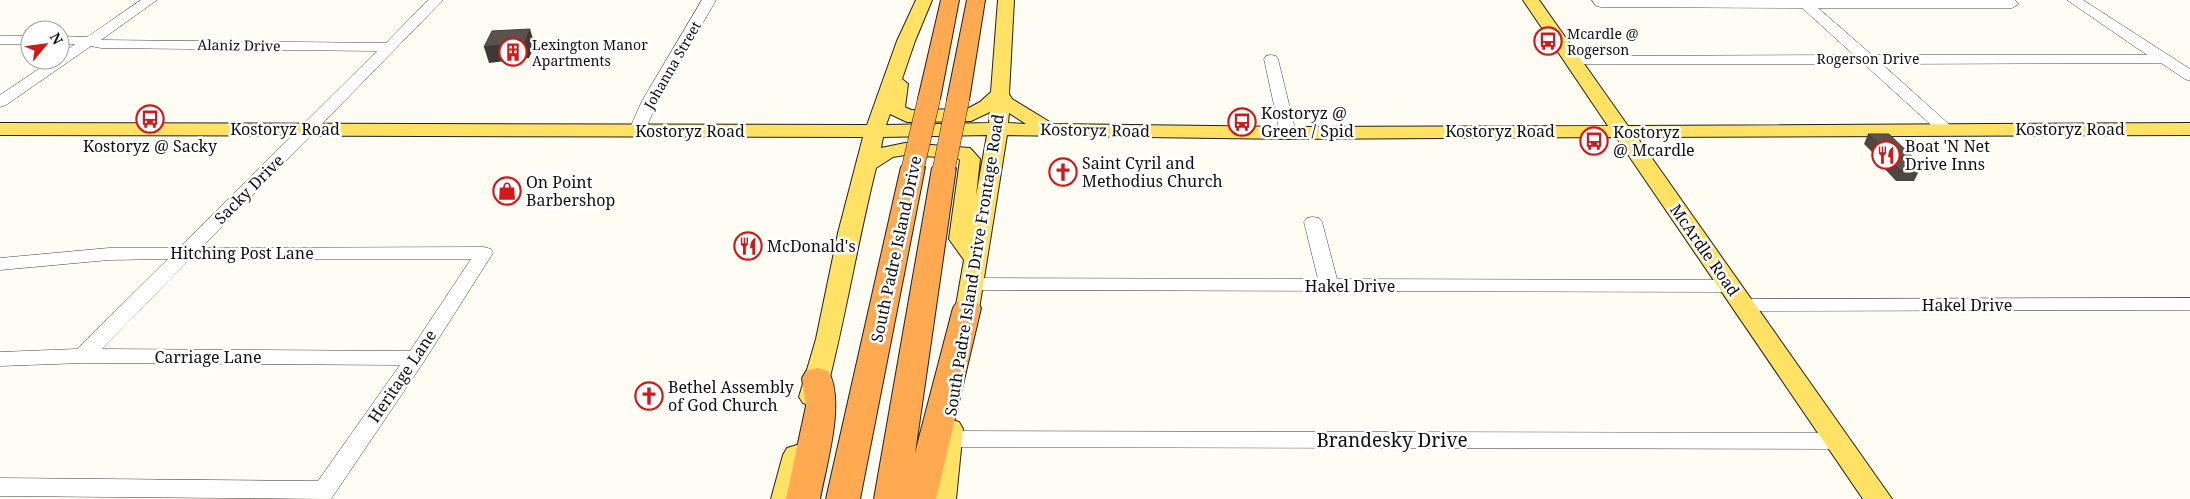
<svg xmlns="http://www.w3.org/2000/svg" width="2190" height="499" font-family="'Noto Serif',serif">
<rect width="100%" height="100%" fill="#fffdf3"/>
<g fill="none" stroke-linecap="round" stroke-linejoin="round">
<g stroke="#434343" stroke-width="1">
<path id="minor" d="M 141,0 L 157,0 L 101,40 L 386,43 L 428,0 L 443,0 L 201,248 L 484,247 L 491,249 L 493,253 L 423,363 L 331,499 L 0,496 L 0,478 L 318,481 L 400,365 L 83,363 L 0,366 L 0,352 L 77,349 L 168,259 L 109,260 L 0,270 L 0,258 L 109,248 L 179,248 L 377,51 L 101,48 L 91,46 L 6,105 L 0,107 L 0,95 L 52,60 L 60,60 L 60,55 L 75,44 L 60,44 L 60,36 L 87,37 ZM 190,259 L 471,259 L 410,351 L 102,349 Z
M 702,0 L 716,0 L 658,101 L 645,130 L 643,133 L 631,133 L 629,130 L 642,101 Z
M 1592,0 L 2015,0 L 2019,4 L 2012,8 L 1818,8 L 1872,55 L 2147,55 L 2067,0 L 2083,0 L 2190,69 L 2190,81 L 2185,79 L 2161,63 L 1882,64 L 1952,127 L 1954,130 L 1952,133 L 1940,133 L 1864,64 L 1573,64 L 1568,63 L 1566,60 L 1568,57 L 1573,56 L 1854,55 L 1802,8 L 1601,7 L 1596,6 Z
M 0,36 L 30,36 L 30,44 L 0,44 Z
M 1271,55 L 1276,56 L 1278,59 L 1296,133 L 1294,136 L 1282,136 L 1280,133 L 1264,59 L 1266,56 Z
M 1313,217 L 1319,218 L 1322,222 L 1337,279 L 1730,280 L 1737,282 L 1740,286 L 1737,290 L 1730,292 L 971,290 L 964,288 L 961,284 L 964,280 L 971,278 L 1318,279 L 1304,222 L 1307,218 Z
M 2190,298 L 2190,310 L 1743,311 L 1736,309 L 1733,305 L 1736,301 L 1743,299 Z
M 947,431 L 1837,433 L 1845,435 L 1848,441 L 1845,447 L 1837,449 L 947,447 L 939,445 L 936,439 L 939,433 Z"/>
</g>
<g stroke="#212121" stroke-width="2">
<path id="major" d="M 916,0 L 932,0 L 915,41 L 902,79 L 908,84 L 905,107 L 911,110 L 967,109 L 980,102 L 991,92 L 998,0 L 1014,0 L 1009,94 L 1012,99 L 1053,124 L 1288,127 L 1608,126 L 1523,0 L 1539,0 L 1628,126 L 2190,123 L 2190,135 L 1637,137 L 1892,499 L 1863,499 L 1616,137 L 1288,139 L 1007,135 L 976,328 L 973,334 L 964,336 L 955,334 L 952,328 L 964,260 L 949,239 L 960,160 L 957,158 L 905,155 L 893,157 L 876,168 C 857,244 845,321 825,397 L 821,403 L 812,406 L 803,403 L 799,397 L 816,339 L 838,233 L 863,137 L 0,135 L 0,123 L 867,125 L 897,41 ZM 990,112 L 989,123 L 886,125 L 890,114 L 907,122 L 971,121 ZM 1009,113 L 1026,124 L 1008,123 ZM 987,135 L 976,196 L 980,159 L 970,148 L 905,143 L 881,148 L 883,137 Z
M 949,419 L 959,422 L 963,429 L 956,499 L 928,499 L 935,429 L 939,422 Z
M 797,445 L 807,448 L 811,455 L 799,499 L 771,499 L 783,455 L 787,448 Z"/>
</g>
<g stroke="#212121" stroke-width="2">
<path id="highway" d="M 941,0 L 959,0 L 940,99 L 937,104 L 929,106 L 921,104 L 918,99 Z
M 967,0 L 985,0 L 969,100 L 966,105 L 958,107 L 950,105 L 947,100 Z
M 913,160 L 921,162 L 925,167 L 860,499 L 826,499 L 901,167 L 905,162 Z
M 944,161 L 952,163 L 956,168 L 915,453 L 953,308 L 957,302 L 967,299 L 977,302 L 981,308 L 936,499 L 874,499 L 932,168 L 936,163 Z
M 817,368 L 828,371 C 846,400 826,466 820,499 L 786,499 L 806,406 L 802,378 L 806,371 Z"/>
</g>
<use href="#minor" fill="#fff" fill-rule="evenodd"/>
<use href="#major" fill="#ffe163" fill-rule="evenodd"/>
<use href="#highway" fill="#ffa951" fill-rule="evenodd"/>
<g stroke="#212121" stroke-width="23" stroke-linecap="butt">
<path id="highway-bridge" d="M 913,167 L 929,99
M 944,168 L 958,100"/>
</g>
<use href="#highway-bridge" stroke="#ffa951" stroke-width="22"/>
</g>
<path fill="#4d4740" d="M 1868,134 L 1913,157 L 1910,163 L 1919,171 L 1914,181 L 1896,181 L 1883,167 L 1884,164 L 1864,144 Z"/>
<path fill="#3f3934" d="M 530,29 L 535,45 L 529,58 L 489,63 L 484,47 Z"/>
<path fill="#5a524b" stroke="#3f3934" d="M 530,29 L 525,42 L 484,47 L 492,31 Z
M 1868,134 L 1889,134 L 1913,157 L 1891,157 Z
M 1887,157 L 1904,157 L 1919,171 L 1901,171 Z"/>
<defs>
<g id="bus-ring" transform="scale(1.4375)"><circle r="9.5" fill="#fff" stroke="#d01918" stroke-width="1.5"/><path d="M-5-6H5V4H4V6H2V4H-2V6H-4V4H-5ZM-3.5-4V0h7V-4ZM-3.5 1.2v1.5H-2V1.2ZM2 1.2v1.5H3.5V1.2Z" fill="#d01918"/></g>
<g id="building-ring" transform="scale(1.4375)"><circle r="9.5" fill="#fff" stroke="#d01918" stroke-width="1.5"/><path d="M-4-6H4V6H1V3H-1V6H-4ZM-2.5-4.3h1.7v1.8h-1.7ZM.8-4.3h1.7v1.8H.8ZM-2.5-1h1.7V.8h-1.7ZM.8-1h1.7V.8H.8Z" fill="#d01918"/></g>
<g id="restaurant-ring" transform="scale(1.4375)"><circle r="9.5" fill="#fff" stroke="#d01918" stroke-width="1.5"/><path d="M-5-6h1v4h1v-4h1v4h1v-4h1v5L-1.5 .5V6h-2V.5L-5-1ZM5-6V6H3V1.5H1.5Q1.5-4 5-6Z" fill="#d01918"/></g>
<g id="church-ring" transform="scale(1.4375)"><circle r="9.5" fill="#fff" stroke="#d01918" stroke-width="1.5"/><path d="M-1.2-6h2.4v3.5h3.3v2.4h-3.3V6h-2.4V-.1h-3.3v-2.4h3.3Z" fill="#d01918"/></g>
<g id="shop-ring" transform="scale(1.4375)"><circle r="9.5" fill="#fff" stroke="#d01918" stroke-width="1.5"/><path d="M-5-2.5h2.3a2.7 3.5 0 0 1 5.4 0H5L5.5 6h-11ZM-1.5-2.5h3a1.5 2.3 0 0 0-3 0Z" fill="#d01918"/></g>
</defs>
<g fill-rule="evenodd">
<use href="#bus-ring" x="1548" y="41"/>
<use href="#building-ring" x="513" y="52"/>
<use href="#bus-ring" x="150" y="119"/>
<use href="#bus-ring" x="1242" y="122"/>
<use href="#bus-ring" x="1594" y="141"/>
<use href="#restaurant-ring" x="1886" y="155"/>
<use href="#church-ring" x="1063" y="172"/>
<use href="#shop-ring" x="507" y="191"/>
<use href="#restaurant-ring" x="748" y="246"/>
<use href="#church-ring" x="649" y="396"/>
</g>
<g text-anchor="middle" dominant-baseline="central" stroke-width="5" stroke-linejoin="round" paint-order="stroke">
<g font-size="14" fill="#101010" stroke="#fff" text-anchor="start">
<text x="1567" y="33">Mcardle @<tspan x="1567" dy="16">Rogerson</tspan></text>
<text x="532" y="44">Lexington Manor<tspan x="532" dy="16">Apartments</tspan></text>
</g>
<g font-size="14" fill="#101010" stroke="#fff">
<text transform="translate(239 45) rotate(1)">Alaniz Drive</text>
<text x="1868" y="58">Rogerson Drive</text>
<text transform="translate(672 65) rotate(-60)">Johanna Street</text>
</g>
<g font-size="16" fill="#101010" stroke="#fff" text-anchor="start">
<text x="1261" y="113">Kostoryz @<tspan x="1261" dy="18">Green / Spid</tspan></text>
<text x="1613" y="132">Kostoryz<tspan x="1613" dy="18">@ Mcardle</tspan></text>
<text x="150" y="146" text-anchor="middle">Kostoryz @ Sacky</text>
<text x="1905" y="146">Boat 'N Net<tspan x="1905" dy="18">Drive Inns</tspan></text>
<text x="1082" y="163">Saint Cyril and<tspan x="1082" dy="18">Methodius Church</tspan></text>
<text x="526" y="182">On Point<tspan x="526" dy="18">Barbershop</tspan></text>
<text x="767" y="246">McDonald's</text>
<text x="668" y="387">Bethel Assembly<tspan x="668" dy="18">of God Church</tspan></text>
</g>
<g font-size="16" fill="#101010" stroke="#fff">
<text x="285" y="129">Kostoryz Road</text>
<text x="2070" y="129">Kostoryz Road</text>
<text transform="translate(1095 130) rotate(1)">Kostoryz Road</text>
<text x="690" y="131">Kostoryz Road</text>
<text x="1500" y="131">Kostoryz Road</text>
<text transform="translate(249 189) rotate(-45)">Sacky Drive</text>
<text transform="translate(896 249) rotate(-78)">South Padre Island Drive</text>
<text transform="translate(1705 250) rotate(55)">McArdle Road</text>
<text x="242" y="253">Hitching Post Lane</text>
<text transform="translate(974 265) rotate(-81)">South Padre Island Drive Frontage Road</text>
<text x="1350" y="286">Hakel Drive</text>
<text x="1967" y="305">Hakel Drive</text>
<text x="208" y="357">Carriage Lane</text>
<text transform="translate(402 376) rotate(-56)">Heritage Lane</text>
</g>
<g font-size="19" fill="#101010" stroke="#fff">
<text x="1392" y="440">Brandesky Drive</text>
</g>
</g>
<g transform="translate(45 45) rotate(61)"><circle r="24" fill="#ffffff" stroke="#9f9f9f"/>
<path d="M0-4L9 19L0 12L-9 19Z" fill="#d01918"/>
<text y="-8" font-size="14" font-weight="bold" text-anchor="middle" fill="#101010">N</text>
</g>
</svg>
